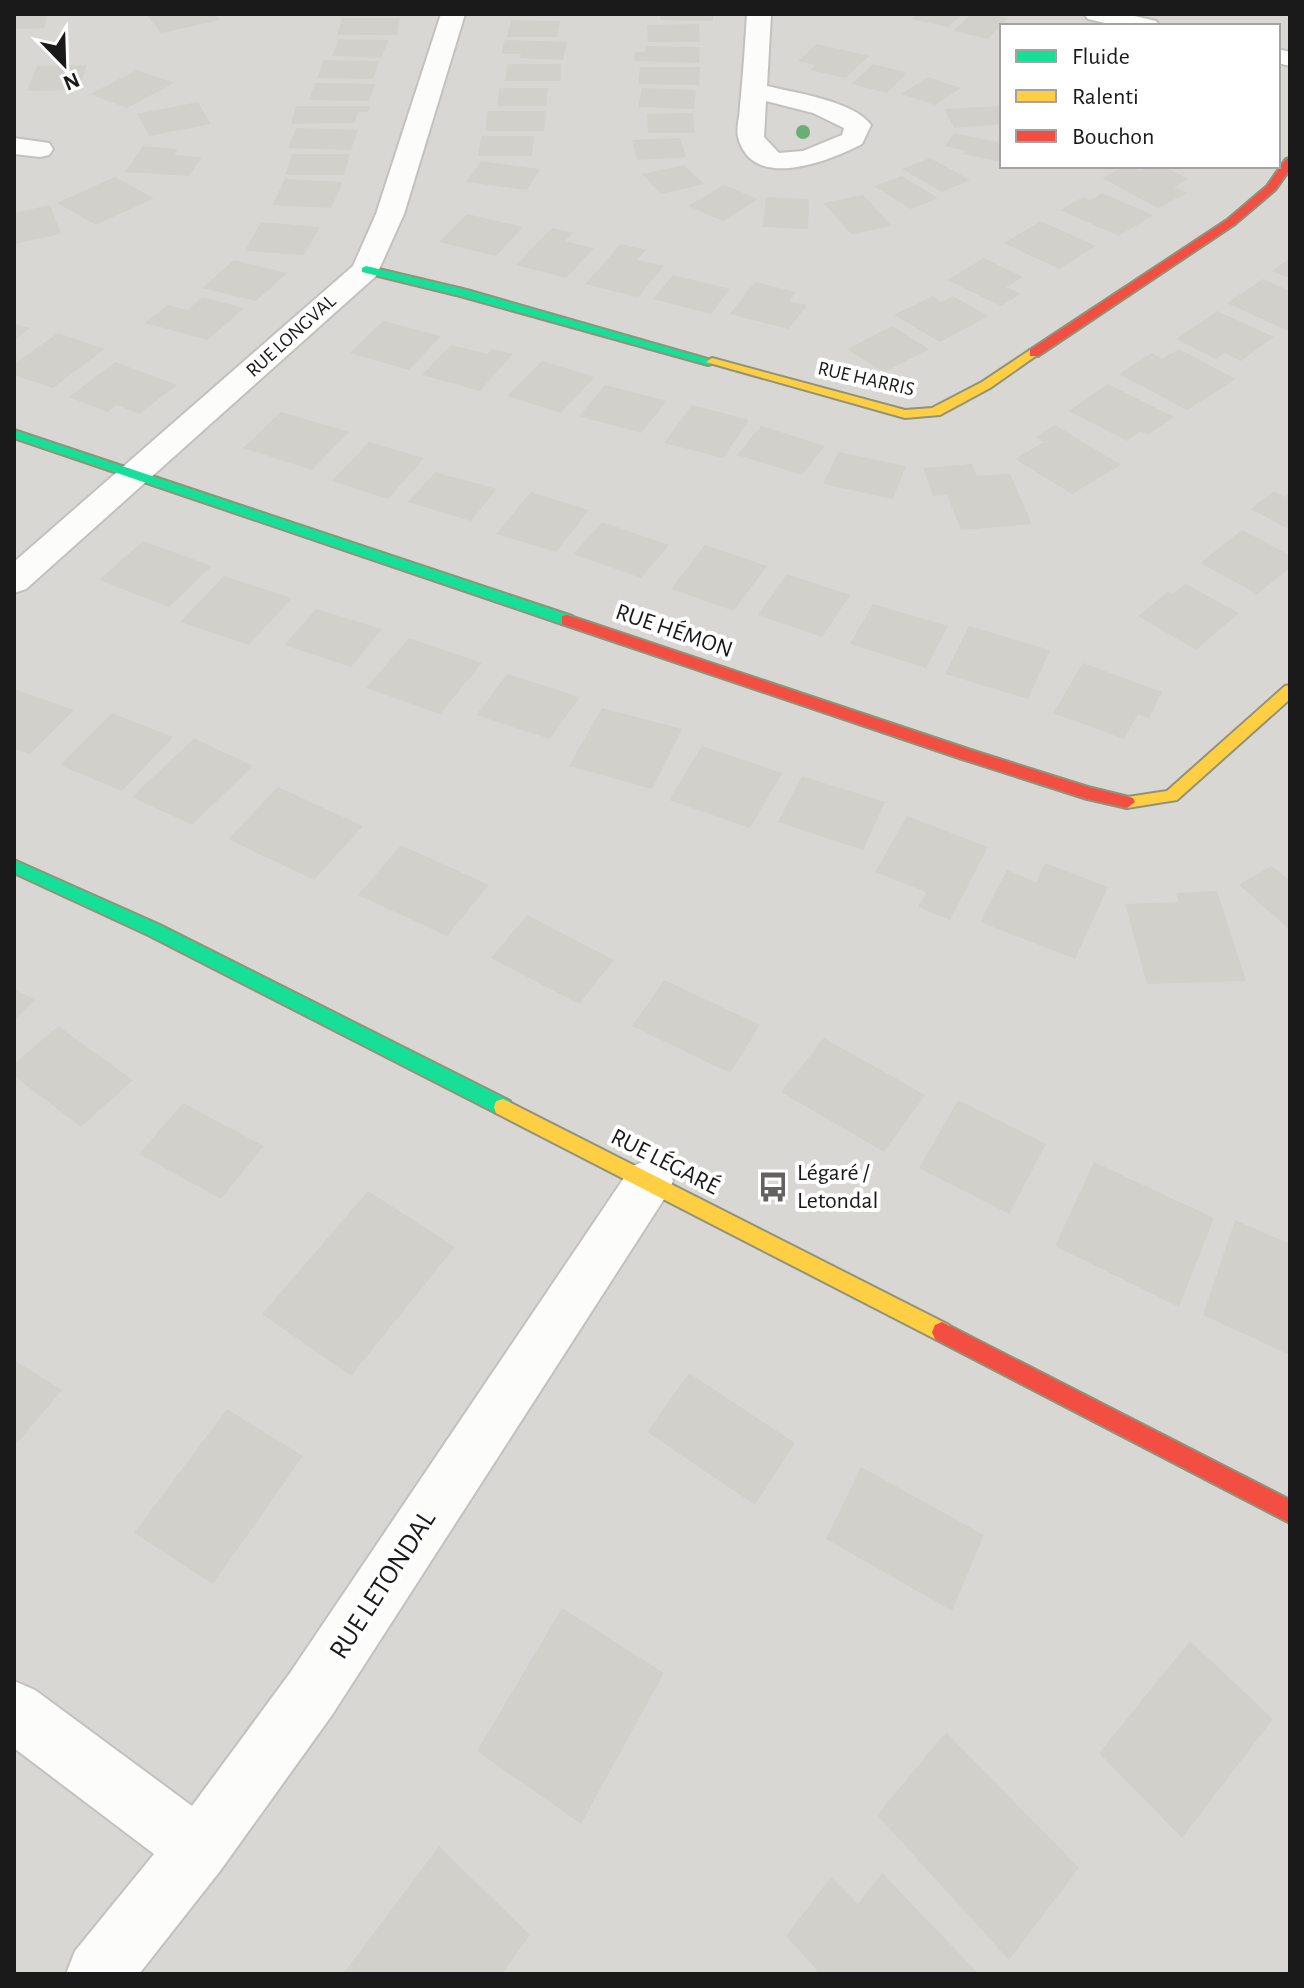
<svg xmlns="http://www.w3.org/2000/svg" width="1304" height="1988" font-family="'Alegreya Sans',sans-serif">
<rect width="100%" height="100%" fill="#eae8e2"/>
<path fill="#d9d7d4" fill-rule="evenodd" d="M 14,14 L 1290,14 L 1290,1974 L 14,1974 ZM 1002,26 L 1278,26 L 1278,166 L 1002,166 Z"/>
<path fill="#d2d0cb" d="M 14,14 L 48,14 L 44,28 L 14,29 Z
M 146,14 L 215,14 L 220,20 L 161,33 Z
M 661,14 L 713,14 L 713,21 L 660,20 Z
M 916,14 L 963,14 L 948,27 L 911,19 Z
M 971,14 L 989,14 L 1008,18 L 988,39 L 953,31 Z
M 342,18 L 400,18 L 397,35 L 337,35 Z
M 511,20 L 560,21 L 557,37 L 507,37 Z
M 699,24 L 700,42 L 648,42 L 647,25 Z
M 339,39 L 389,40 L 381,58 L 332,56 Z
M 505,40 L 567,42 L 563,60 L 520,58 L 521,54 L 501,54 Z
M 817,44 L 869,56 L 846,78 L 810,70 L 815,65 L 798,61 Z
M 645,46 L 700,47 L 699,63 L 634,61 L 635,52 L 645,52 Z
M 324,60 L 379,61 L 373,79 L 317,78 Z
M 507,64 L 561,64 L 561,81 L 505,81 Z
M 873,64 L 908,73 L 887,93 L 851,84 Z
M 87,65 L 78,90 L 27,91 L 37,66 Z
M 640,67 L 700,67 L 699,85 L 638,84 Z
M 137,70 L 174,83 L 127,108 L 90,94 Z
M 928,77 L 961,88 L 935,105 L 901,94 Z
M 315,83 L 375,84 L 369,101 L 309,100 Z
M 499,88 L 548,88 L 546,106 L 497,106 Z
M 642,88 L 696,90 L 694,109 L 638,107 Z
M 198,102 L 211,124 L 149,136 L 137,114 Z
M 296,106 L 370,106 L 368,112 L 358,112 L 355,123 L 291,124 Z
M 1002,106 L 1002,124 L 954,128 L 944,109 Z
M 487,111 L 546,111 L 544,131 L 485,131 Z
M 693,113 L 695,133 L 648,133 L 647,114 Z
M 296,128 L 358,130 L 351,150 L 288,148 Z
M 954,133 L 1002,143 L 1002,162 L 963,154 L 966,151 L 945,146 Z
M 481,136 L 534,136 L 532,156 L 478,156 Z
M 680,138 L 686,157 L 637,160 L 632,140 Z
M 143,146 L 178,149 L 174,155 L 202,157 L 189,176 L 125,172 Z
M 292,154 L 350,154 L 344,175 L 285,175 Z
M 930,158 L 970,180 L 942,192 L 902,169 Z
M 481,161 L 540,169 L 527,190 L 466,182 Z
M 684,165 L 704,184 L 661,194 L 642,174 Z
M 1126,166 L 1140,171 L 1151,166 L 1162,166 L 1189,179 L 1174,187 L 1187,193 L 1158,208 L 1102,178 Z
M 902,176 L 938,198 L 911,209 L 874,186 Z
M 115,177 L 154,198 L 96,225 L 57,203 Z
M 285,179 L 343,182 L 331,208 L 272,205 Z
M 724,185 L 758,199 L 723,221 L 688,206 Z
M 1102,193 L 1153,215 L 1119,236 L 1060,210 L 1083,197 L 1090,200 Z
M 863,195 L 892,226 L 851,234 L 823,203 Z
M 766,197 L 809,199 L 808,229 L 763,227 Z
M 50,205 L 61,234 L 14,244 L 14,213 Z
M 467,214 L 523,227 L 496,256 L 439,242 Z
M 1041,221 L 1096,246 L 1059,269 L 1004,243 Z
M 261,222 L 320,227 L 304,255 L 245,251 Z
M 552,228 L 573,233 L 565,241 L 594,248 L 566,278 L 516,265 Z
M 621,244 L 646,250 L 637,260 L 664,266 L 638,297 L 585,284 Z
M 984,258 L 1023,277 L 1006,287 L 1021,294 L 1001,306 L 947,280 Z
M 1290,258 L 1290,278 L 1272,271 Z
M 234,260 L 287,273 L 256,301 L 202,288 Z
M 673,275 L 730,289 L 711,314 L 653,299 Z
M 1263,279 L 1290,291 L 1290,332 L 1227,303 Z
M 755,282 L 796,292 L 790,301 L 807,305 L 789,329 L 730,314 Z
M 933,296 L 942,302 L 953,296 L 989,316 L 940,342 L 894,315 Z
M 202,297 L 244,308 L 208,340 L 145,323 L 167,305 L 187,310 Z
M 1217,311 L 1274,337 L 1241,361 L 1225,353 L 1216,359 L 1176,339 Z
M 383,321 L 441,336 L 409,370 L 350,353 Z
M 14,324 L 30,328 L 14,341 Z
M 892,326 L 929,349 L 884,372 L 847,349 Z
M 58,333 L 105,349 L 53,388 L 14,375 L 14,364 Z
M 451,345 L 487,354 L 492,349 L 513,354 L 480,391 L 422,375 Z
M 1179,349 L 1236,379 L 1187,410 L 1119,374 L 1152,353 L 1162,359 Z
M 542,361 L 595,377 L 561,413 L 507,396 Z
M 115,362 L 177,385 L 139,414 L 117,405 L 108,412 L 69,397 Z
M 1108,384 L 1174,417 L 1148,435 L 1140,431 L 1127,441 L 1069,411 Z
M 605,385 L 667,401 L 641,433 L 579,416 Z
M 692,405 L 749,420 L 723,458 L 664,443 Z
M 281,412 L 349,432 L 312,470 L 243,448 Z
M 1055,425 L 1121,465 L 1072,494 L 1015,459 L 1044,442 L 1035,437 Z
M 761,426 L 825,446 L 802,475 L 737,455 Z
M 369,442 L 424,458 L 388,499 L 332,481 Z
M 838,452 L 906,466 L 893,499 L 823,484 Z
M 972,464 L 977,476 L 1010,474 L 1032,524 L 961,530 L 947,495 L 933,496 L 923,468 Z
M 435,472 L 497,489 L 471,521 L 408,502 Z
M 1274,491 L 1285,497 L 1290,493 L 1290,530 L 1251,509 Z
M 531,492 L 589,510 L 556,552 L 496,534 Z
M 602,522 L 669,545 L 641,578 L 573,554 Z
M 1242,530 L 1290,555 L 1290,568 L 1257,594 L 1200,563 Z
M 143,541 L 212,566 L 169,607 L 99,580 Z
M 705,545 L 767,566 L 734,611 L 671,589 Z
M 787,574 L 850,595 L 822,637 L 758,615 Z
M 224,576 L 292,598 L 249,645 L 180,622 Z
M 1186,584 L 1239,613 L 1196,650 L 1138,616 L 1168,592 L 1172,594 Z
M 873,604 L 948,626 L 926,668 L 850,644 Z
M 316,609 L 382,629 L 351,667 L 284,645 Z
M 969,626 L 1050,650 L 1028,699 L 945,674 Z
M 409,638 L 482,663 L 440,714 L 366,688 Z
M 1083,663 L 1162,692 L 1149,718 L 1138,714 L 1124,739 L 1053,713 Z
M 507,674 L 580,697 L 550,739 L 476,715 Z
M 14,689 L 74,710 L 30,754 L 14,749 Z
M 602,708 L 682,729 L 652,789 L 569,766 Z
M 112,713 L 173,737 L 122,791 L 60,765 Z
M 194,738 L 253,766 L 192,825 L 132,797 Z
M 702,746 L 782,773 L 750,828 L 669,800 Z
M 802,776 L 885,802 L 863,850 L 778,822 Z
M 278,787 L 363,826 L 314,880 L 228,839 Z
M 907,816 L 988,847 L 950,920 L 918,907 L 926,892 L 875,872 Z
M 401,845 L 489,885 L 447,936 L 358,895 Z
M 1045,863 L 1108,887 L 1075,959 L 980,922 L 1007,870 L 1036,882 Z
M 1271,866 L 1290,880 L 1290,930 L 1239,885 Z
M 1217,891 L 1246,981 L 1147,984 L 1125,904 L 1179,902 L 1176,893 Z
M 527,915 L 614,960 L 579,1004 L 491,958 Z
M 664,980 L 760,1025 L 730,1073 L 632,1026 Z
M 14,989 L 35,1000 L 14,1021 Z
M 58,1026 L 133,1080 L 81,1127 L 14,1076 L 14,1064 Z
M 824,1038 L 925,1095 L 884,1152 L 781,1092 Z
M 958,1100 L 1046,1144 L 1009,1214 L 919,1168 Z
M 183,1103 L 264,1146 L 221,1199 L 139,1154 Z
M 1094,1162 L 1214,1218 L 1179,1307 L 1055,1246 Z
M 368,1191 L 455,1247 L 351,1376 L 262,1314 Z
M 1235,1220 L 1290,1244 L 1290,1355 L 1203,1315 Z
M 14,1360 L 62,1390 L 14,1447 Z
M 689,1373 L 795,1443 L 755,1505 L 647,1432 Z
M 227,1409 L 303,1456 L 213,1584 L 134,1533 Z
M 861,1467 L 984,1535 L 952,1611 L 826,1539 Z
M 562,1608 L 664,1673 L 581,1824 L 477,1751 Z
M 1190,1641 L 1273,1719 L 1182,1838 L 1099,1753 Z
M 946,1732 L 1079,1868 L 1009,1960 L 877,1815 Z
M 439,1846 L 530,1935 L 502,1974 L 343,1974 Z
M 882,1873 L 979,1974 L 815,1974 L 817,1970 L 786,1936 L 831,1877 L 858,1904 Z"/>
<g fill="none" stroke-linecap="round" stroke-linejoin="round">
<g stroke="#c2c1be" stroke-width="4">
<path id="street" d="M 441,14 L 465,14 L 404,214 L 376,276 L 26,589 L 14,593 L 14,562 L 353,266 L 376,214 Z
M 747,14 L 771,14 L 767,86 C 795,93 854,101 871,125 L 862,144 C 831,160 752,193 738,137 C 736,129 740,115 740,106 C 743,76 745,45 747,14 ZM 766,101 L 813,113 L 844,128 L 842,135 L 803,151 L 779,153 L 764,137 Z
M 1084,14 L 1126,14 L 1156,21 L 1160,26 L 1118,26 L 1088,19 Z
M 1278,49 L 1290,52 L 1290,66 L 1278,63 Z
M 14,138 L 49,143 L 53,149 L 49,155 L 40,157 L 14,154 Z
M 649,1160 L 666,1166 L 673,1181 L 666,1196 L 332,1715 L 220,1871 L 139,1974 L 66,1974 L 75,1951 L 154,1854 L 14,1748 L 14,1681 L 35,1690 L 192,1806 L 290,1673 L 632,1166 Z"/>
</g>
<g stroke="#90937a" stroke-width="4">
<path id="fast" d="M 366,266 L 467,290 L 718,362 L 708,365 L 460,296 L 362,272 L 362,268 Z
M 14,430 L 572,616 L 574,620 L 572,624 L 562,624 L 14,438 Z
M 14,860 L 160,925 L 510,1101 L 512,1107 L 510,1113 L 503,1115 L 496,1113 L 148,935 L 14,873 Z"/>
</g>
<g stroke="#90937a" stroke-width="4">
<path id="slow" d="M 1030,350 L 1040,353 L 990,388 L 940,415 L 905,418 L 706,362 L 712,358 L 905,410 L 932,408 L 982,382 Z
M 1290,685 L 1290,699 L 1177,800 L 1127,808 L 1121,806 L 1119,802 L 1121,798 L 1167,791 L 1285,686 Z
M 503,1099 L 949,1325 L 952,1332 L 949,1339 L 942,1342 L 935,1339 L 496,1113 L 494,1107 L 496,1101 Z"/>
</g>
<g stroke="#90937a" stroke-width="4">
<path id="jam" d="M 1290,158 L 1290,169 L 1275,190 L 1235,224 L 1038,356 L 1030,356 L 1030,350 L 1227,220 L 1267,186 L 1286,159 Z
M 567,615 L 974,751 L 1088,787 L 1133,798 L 1135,802 L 1127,808 L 1087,799 L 962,759 L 562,624 L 562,616 Z
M 942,1322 L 1290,1500 L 1290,1523 L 935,1339 L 932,1332 L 935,1325 Z"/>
</g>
<use href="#street" fill="#fcfcfb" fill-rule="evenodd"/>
<use href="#fast" fill="#16e098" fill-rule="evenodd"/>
<use href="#slow" fill="#ffcf43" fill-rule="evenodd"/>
<use href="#jam" fill="#f24e42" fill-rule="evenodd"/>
</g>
<circle fill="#6cad73" cx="803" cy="132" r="7"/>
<defs>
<g id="bus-bare" transform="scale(2.4)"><path d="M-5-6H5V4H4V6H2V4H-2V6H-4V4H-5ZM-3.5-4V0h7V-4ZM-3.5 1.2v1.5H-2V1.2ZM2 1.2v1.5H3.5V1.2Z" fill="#636260" stroke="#fff" stroke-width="2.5" paint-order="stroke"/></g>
</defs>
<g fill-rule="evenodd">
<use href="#bus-bare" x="773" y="1187"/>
</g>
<g text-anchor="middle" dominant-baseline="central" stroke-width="8" stroke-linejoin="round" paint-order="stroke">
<g font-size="20" fill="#1a1a1a" stroke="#fff">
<text transform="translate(291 336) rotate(-42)">RUE LONGVAL</text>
<text transform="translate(866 379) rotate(13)">RUE HARRIS</text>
</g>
<g font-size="24" fill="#1a1a1a" stroke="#fff">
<text transform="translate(674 631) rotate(19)">RUE HÉMON</text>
<text transform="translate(665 1162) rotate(27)">RUE LÉGARÉ</text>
</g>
<g font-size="24" fill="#1a1a1a" stroke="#fff" text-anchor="start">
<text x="797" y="1173">Légaré /<tspan x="797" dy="28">Letondal</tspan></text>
</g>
<g font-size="28" fill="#1a1a1a" stroke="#fff">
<text transform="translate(383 1585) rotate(-57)">RUE LETONDAL</text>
</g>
</g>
<rect width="1304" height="1988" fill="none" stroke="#1a1a1a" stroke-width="32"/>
<rect x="1000" y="24" width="280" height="144" fill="#ffffff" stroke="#a3a3a3" stroke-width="2"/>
<rect x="1016" y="50" width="40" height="12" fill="#16e098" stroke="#a3a3a3" stroke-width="2"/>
<text x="1072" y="64" font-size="24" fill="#1a1a1a">Fluide</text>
<rect x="1016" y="90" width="40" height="12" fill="#ffcf43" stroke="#a3a3a3" stroke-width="2"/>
<text x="1072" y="104" font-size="24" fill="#1a1a1a">Ralenti</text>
<rect x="1016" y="130" width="40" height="12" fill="#f24e42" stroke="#a3a3a3" stroke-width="2"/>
<text x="1072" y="144" font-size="24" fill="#1a1a1a">Bouchon</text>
<g transform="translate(64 64) rotate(157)" stroke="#ffffff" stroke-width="6" paint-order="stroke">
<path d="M0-6L14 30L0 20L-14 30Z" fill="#1a1a1a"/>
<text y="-12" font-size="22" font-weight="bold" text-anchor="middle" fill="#1a1a1a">N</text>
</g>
</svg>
